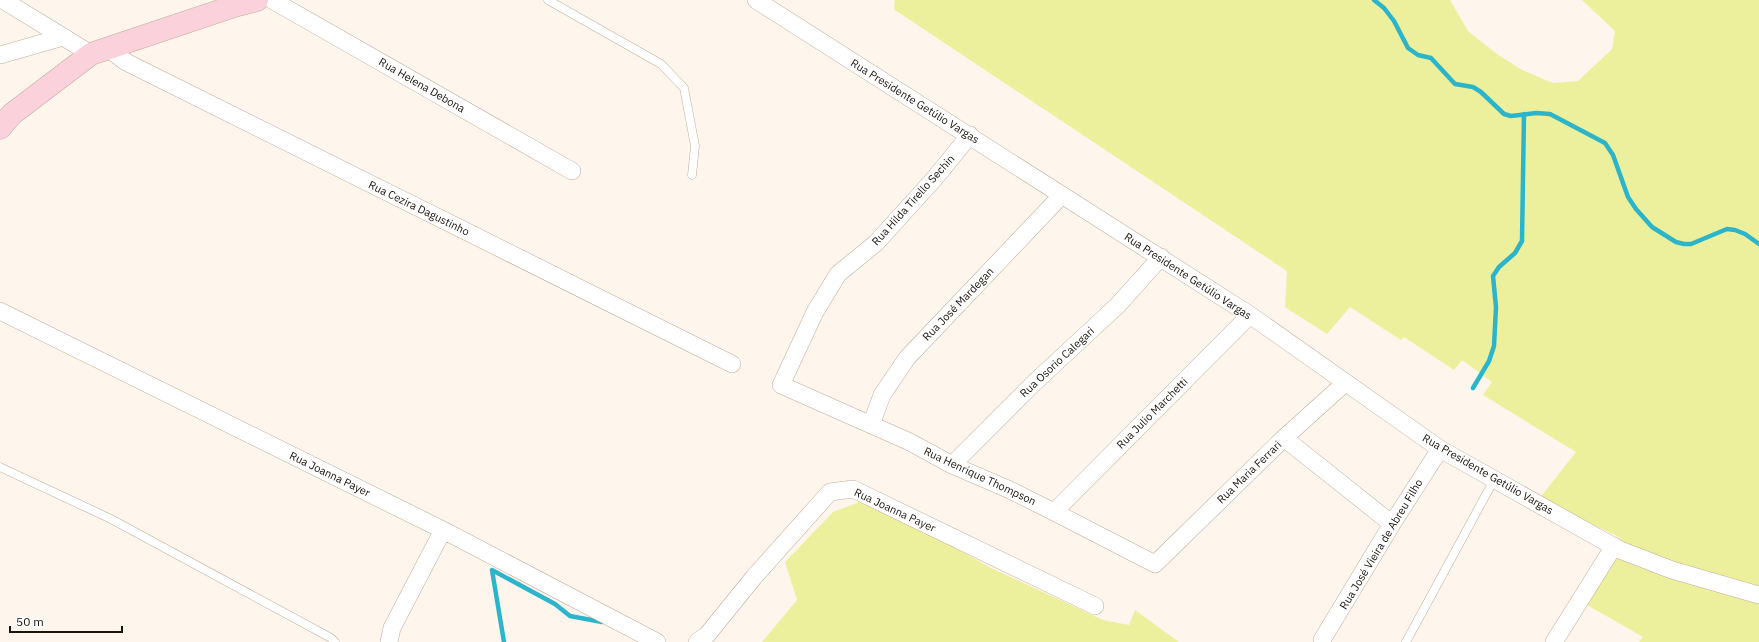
<svg xmlns="http://www.w3.org/2000/svg" width="1759" height="642" font-family="'IBM Plex Sans',sans-serif">
<rect width="100%" height="100%" fill="#fef5ed"/>
<path fill="#ecf09c" d="M 895,0 L 1450,0 L 1468,31 L 1497,54 L 1522,70 L 1553,83 L 1578,81 L 1612,49 L 1615,31 L 1582,0 L 1759,0 L 1759,642 L 1639,642 L 1643,637 L 1582,602 L 1621,538 L 1539,499 L 1576,452 L 1483,395 L 1492,382 L 1462,360 L 1454,370 L 1404,337 L 1401,340 L 1350,307 L 1327,334 L 1285,307 L 1287,271 L 895,10 L 894,7 Z
M 870,498 L 989,567 L 1103,620 L 1129,625 L 1135,610 L 1179,642 L 762,642 L 797,600 L 785,562 L 833,512 Z"/>
<g fill="none" stroke-linecap="round" stroke-linejoin="round">
<path stroke="#2cb5ca" stroke-width="4.5" d="M 1374,0 L 1384,8 L 1394,21 L 1408,48 L 1418,55 L 1431,58 L 1455,84 L 1473,87 L 1481,92 L 1504,114 L 1511,116 L 1536,113 L 1550,114 L 1605,143 L 1613,155 L 1628,197 L 1636,209 L 1652,227 L 1676,242 L 1684,244 L 1691,244 L 1727,229 L 1735,230 L 1745,234 L 1759,244
M 1473,388 L 1489,361 L 1494,346 L 1496,307 L 1493,276 L 1499,267 L 1515,253 L 1522,241 L 1524,114
M 492,570 L 555,604 L 570,616 L 602,622
M 492,570 L 504,642"/>
<g stroke="#c0ab99" stroke-width="9">
<path id="lane" d="M 548,0 L 661,64 L 684,88 L 695,146 L 692,175
M 0,467 L 111,519 L 331,638 L 335,642
M 1406,642 L 1495,478"/>
</g>
<g stroke="#c0ab99" stroke-width="18">
<path id="street" d="M 3,0 L 91,54
M 272,0 L 572,171
M 756,0 L 1250,315 L 1440,449 L 1620,550 L 1672,570 L 1759,595
M 109,49 L 126,62 L 732,364
M 0,55 L 63,37
M 970,135 L 934,179 L 876,243 L 838,274 L 815,312 L 781,385 L 910,442 L 952,465 L 1010,490 L 1054,512 L 1155,564 L 1284,438 L 1345,383
M 0,311 L 443,530 L 657,642
M 871,425 L 882,395 L 907,358 L 1062,195
M 1284,438 L 1392,524
M 952,465 L 1034,383 L 1118,305 L 1161,257
M 1054,512 L 1250,315
M 1322,640 L 1392,524 L 1440,449
M 389,642 L 392,628 L 443,530
M 697,642 L 707,635 L 754,577 L 830,492 L 853,489 L 1095,606
M 1554,642 L 1614,546"/>
</g>
<g stroke="#c0ab99" stroke-width="23">
<path id="secondary" d="M 0,128 L 12,114 L 91,54 L 234,6 L 257,0"/>
</g>
<use href="#lane" stroke="#fff" stroke-width="8"/>
<use href="#street" stroke="#fff" stroke-width="17"/>
<use href="#secondary" stroke="#fbd1dc" stroke-width="22"/>
</g>
<g text-anchor="middle" dominant-baseline="central" stroke-width="3" stroke-linejoin="round" paint-order="stroke">
<g font-size="11" fill="#1b140d" stroke="#fff">
<text transform="translate(422 85) rotate(30)">Rua Helena Debona</text>
<text transform="translate(915 101) rotate(32)">Rua Presidente Getúlio Vargas</text>
<text transform="translate(913 200) rotate(-48)">Rua Hilda Tirello Sechin</text>
<text transform="translate(419 208) rotate(26)">Rua Cezira Dagustinho</text>
<text transform="translate(1188 276) rotate(33)">Rua Presidente Getúlio Vargas</text>
<text transform="translate(958 304) rotate(-46)">Rua José Mardegan</text>
<text transform="translate(1057 362) rotate(-43)">Rua Osorio Calegari</text>
<text transform="translate(1152 413) rotate(-45)">Rua Julio Marchetti</text>
<text transform="translate(1249 472) rotate(-44)">Rua Maria Ferrari</text>
<text transform="translate(330 474) rotate(26)">Rua Joanna Payer</text>
<text transform="translate(1488 474) rotate(30)">Rua Presidente Getúlio Vargas</text>
<text transform="translate(980 476) rotate(25)">Rua Henrique Thompson</text>
<text transform="translate(895 510) rotate(25)">Rua Joanna Payer</text>
<text transform="translate(1381 544) rotate(-59)">Rua José Vieira de Abreu Filho</text>
</g>
</g>
<path d="M10 626v6h112v-6" fill="none" stroke="#1b140d" stroke-width="2"/>
<text x="16" y="626" font-size="12" fill="#1b140d" stroke="#ffffff" stroke-width="3" paint-order="stroke">50 m</text>
</svg>
